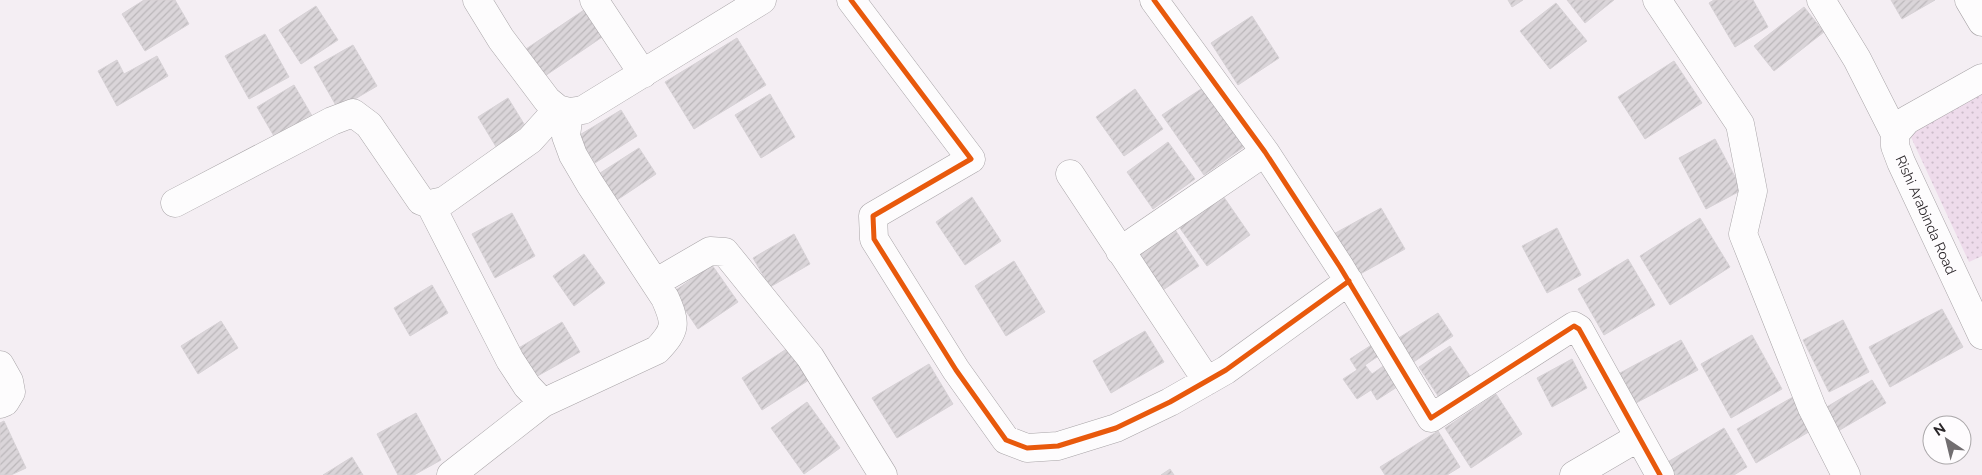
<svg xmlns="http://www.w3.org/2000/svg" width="1982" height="475" font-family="Raleway,sans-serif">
<defs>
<pattern id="park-dots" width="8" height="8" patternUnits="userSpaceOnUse" patternTransform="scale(1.25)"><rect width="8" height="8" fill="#eedbeb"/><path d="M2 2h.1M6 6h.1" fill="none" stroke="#ccbcca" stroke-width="1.8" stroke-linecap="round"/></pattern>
<pattern id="building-hatch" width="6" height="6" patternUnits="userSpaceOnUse" patternTransform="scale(1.25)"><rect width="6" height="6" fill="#dad5d9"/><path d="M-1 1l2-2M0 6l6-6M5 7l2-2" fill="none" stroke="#bbb7ba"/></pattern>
</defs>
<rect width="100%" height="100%" fill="#f4eef3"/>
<path fill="url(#park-dots)" d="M 1982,88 L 1982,256 L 1969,262 L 1910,135 Z"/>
<path fill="url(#building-hatch)" stroke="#d7d2d6" d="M 144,0 L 175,0 L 189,24 L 145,51 L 122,14 Z
M 1508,0 L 1523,0 L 1512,7 Z
M 1567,0 L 1614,0 L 1585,23 Z
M 1714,0 L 1753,0 L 1768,27 L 1735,47 L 1709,3 Z
M 1891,0 L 1935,0 L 1902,19 Z
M 1556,3 L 1587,41 L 1550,69 L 1520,31 Z
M 316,6 L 338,40 L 301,64 L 279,30 Z
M 590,6 L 608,33 L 542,78 L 523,51 Z
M 1804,7 L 1824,32 L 1774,71 L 1754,46 Z
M 1252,16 L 1279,58 L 1238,85 L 1211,43 Z
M 265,34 L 289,77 L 249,99 L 225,56 Z
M 737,38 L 766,85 L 694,129 L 665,82 Z
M 353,45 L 377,86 L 338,109 L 314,67 Z
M 157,56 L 168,76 L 117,106 L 98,71 L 117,60 L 124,74 Z
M 1674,61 L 1702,103 L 1645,139 L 1618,97 Z
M 294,85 L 315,121 L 278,143 L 257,107 Z
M 1207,85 L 1248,144 L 1204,175 L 1162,115 Z
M 1135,89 L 1163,129 L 1124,156 L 1096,117 Z
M 770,94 L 795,137 L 761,158 L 735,115 Z
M 508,98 L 529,132 L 498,150 L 478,117 Z
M 621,110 L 637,136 L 595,163 L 578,136 Z
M 1715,139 L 1742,190 L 1706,209 L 1679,158 Z
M 1168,142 L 1195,179 L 1153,209 L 1127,172 Z
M 639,148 L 656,174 L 614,202 L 597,175 Z
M 1221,193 L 1250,235 L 1207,266 L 1177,224 Z
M 972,197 L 1001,241 L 965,265 L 936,222 Z
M 1381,208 L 1405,249 L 1353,278 L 1330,236 Z
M 512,213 L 535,256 L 495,278 L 472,234 Z
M 1700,218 L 1730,267 L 1670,305 L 1640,256 Z
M 1172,225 L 1199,266 L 1157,294 L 1129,254 Z
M 1557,228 L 1581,275 L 1547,293 L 1522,246 Z
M 794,234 L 810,264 L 770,287 L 753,258 Z
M 584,254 L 605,283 L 574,306 L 553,276 Z
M 1628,259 L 1655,305 L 1604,335 L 1578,289 Z
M 1014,261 L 1045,312 L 1006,336 L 975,286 Z
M 712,265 L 738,302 L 698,329 L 673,292 Z
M 432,285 L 448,313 L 410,336 L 394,308 Z
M 1942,309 L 1963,347 L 1890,387 L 1869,347 Z
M 1438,313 L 1453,336 L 1412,363 L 1397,339 Z
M 1843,320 L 1869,372 L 1829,392 L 1803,340 Z
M 221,321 L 238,348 L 198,374 L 181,346 Z
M 562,322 L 580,352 L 534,378 L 517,349 Z
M 1145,331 L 1164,362 L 1111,393 L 1093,361 Z
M 1752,335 L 1782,389 L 1731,418 L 1701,364 Z
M 1681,340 L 1698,370 L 1636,403 L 1620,373 Z
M 1376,342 L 1383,353 L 1365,365 L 1372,374 L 1389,362 L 1403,383 L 1377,400 L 1371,390 L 1357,399 L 1343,379 L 1357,370 L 1350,359 Z
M 1450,346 L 1474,382 L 1442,402 L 1419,367 Z
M 788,348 L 809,380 L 762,410 L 742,378 Z
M 1572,359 L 1587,388 L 1552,407 L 1537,378 Z
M 929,364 L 953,404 L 897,438 L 872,398 Z
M 1872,380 L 1886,403 L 1833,434 L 1820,411 Z
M 1496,394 L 1522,434 L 1471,468 L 1445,428 Z
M 1793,397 L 1812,430 L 1756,463 L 1737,429 Z
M 807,402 L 840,448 L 804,474 L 771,428 Z
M 416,413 L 441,460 L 414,475 L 398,475 L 377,434 Z
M 4,421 L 26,468 L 11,475 L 0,475 L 0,423 Z
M 1724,428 L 1747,467 L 1734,475 L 1667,475 L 1661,466 Z
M 1438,431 L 1460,467 L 1447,475 L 1385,475 L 1380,467 Z
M 352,457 L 363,475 L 323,475 Z
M 1170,469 L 1174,475 L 1161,475 Z"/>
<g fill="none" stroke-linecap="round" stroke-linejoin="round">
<g stroke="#a8a4a7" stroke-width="29">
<path id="minor" d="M 477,0 L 501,39 L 547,100 L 558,109 L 569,112 L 583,110 L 762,0
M 594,0 L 643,74
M 851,0 L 971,159 L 873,216 L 874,239 L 956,370 L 1006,440 L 1027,448 L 1058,446 L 1116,428 L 1170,402 L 1226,370 L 1349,281
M 1154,0 L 1265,152 L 1340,267 L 1431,418 L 1574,326 L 1579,329 L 1660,475
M 1657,0 L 1740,124 L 1753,191 L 1743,234 L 1812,408 L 1846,475
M 1821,0 L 1857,59 L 1895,134
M 1969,0 L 1982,22
M 1982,78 L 1907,120 L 1895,134 L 1895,146 L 1901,162 L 1982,335
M 1070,174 L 1207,381
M 175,203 L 332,121 L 353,113 L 369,125 L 421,201 L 430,204 L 444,201 L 530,140 L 558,109
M 430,204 L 510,360 L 527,386 L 543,403 L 657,350 C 677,329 676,323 665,298 L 590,184 L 573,155 L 566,136 L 569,112
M 1120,251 L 1265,152
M 655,283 L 710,251 L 725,252 L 810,357 L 883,475
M 0,365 L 9,381 L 11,392 L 5,402 L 0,404
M 451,475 L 543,403
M 1574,475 L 1639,437"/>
</g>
<use href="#minor" stroke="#fdfcfd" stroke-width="28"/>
<g stroke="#fefcfe" stroke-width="8">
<path id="cycleway" d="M 851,0 L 971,159 L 873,216 L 874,239 L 956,370 L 1006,440 L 1027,448 L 1058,446 L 1116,428 L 1170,402 L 1226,370 L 1349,281
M 1154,0 L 1265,152 L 1340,267 L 1431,418 L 1574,326 L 1579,329 L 1660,475"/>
</g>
<use href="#cycleway" stroke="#e8590c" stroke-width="5"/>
</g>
<g text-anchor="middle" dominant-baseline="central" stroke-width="4" stroke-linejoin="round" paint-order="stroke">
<g font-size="14" fill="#2b272a" stroke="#fefcfe">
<text transform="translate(1926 215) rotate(66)">Rishi Arabinda Road</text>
</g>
</g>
<g transform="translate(1947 440) rotate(325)"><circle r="24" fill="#fefcfe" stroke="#aaa7a9"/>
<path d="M0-4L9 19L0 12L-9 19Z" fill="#716d70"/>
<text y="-8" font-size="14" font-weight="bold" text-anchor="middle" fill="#2b272a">N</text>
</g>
</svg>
